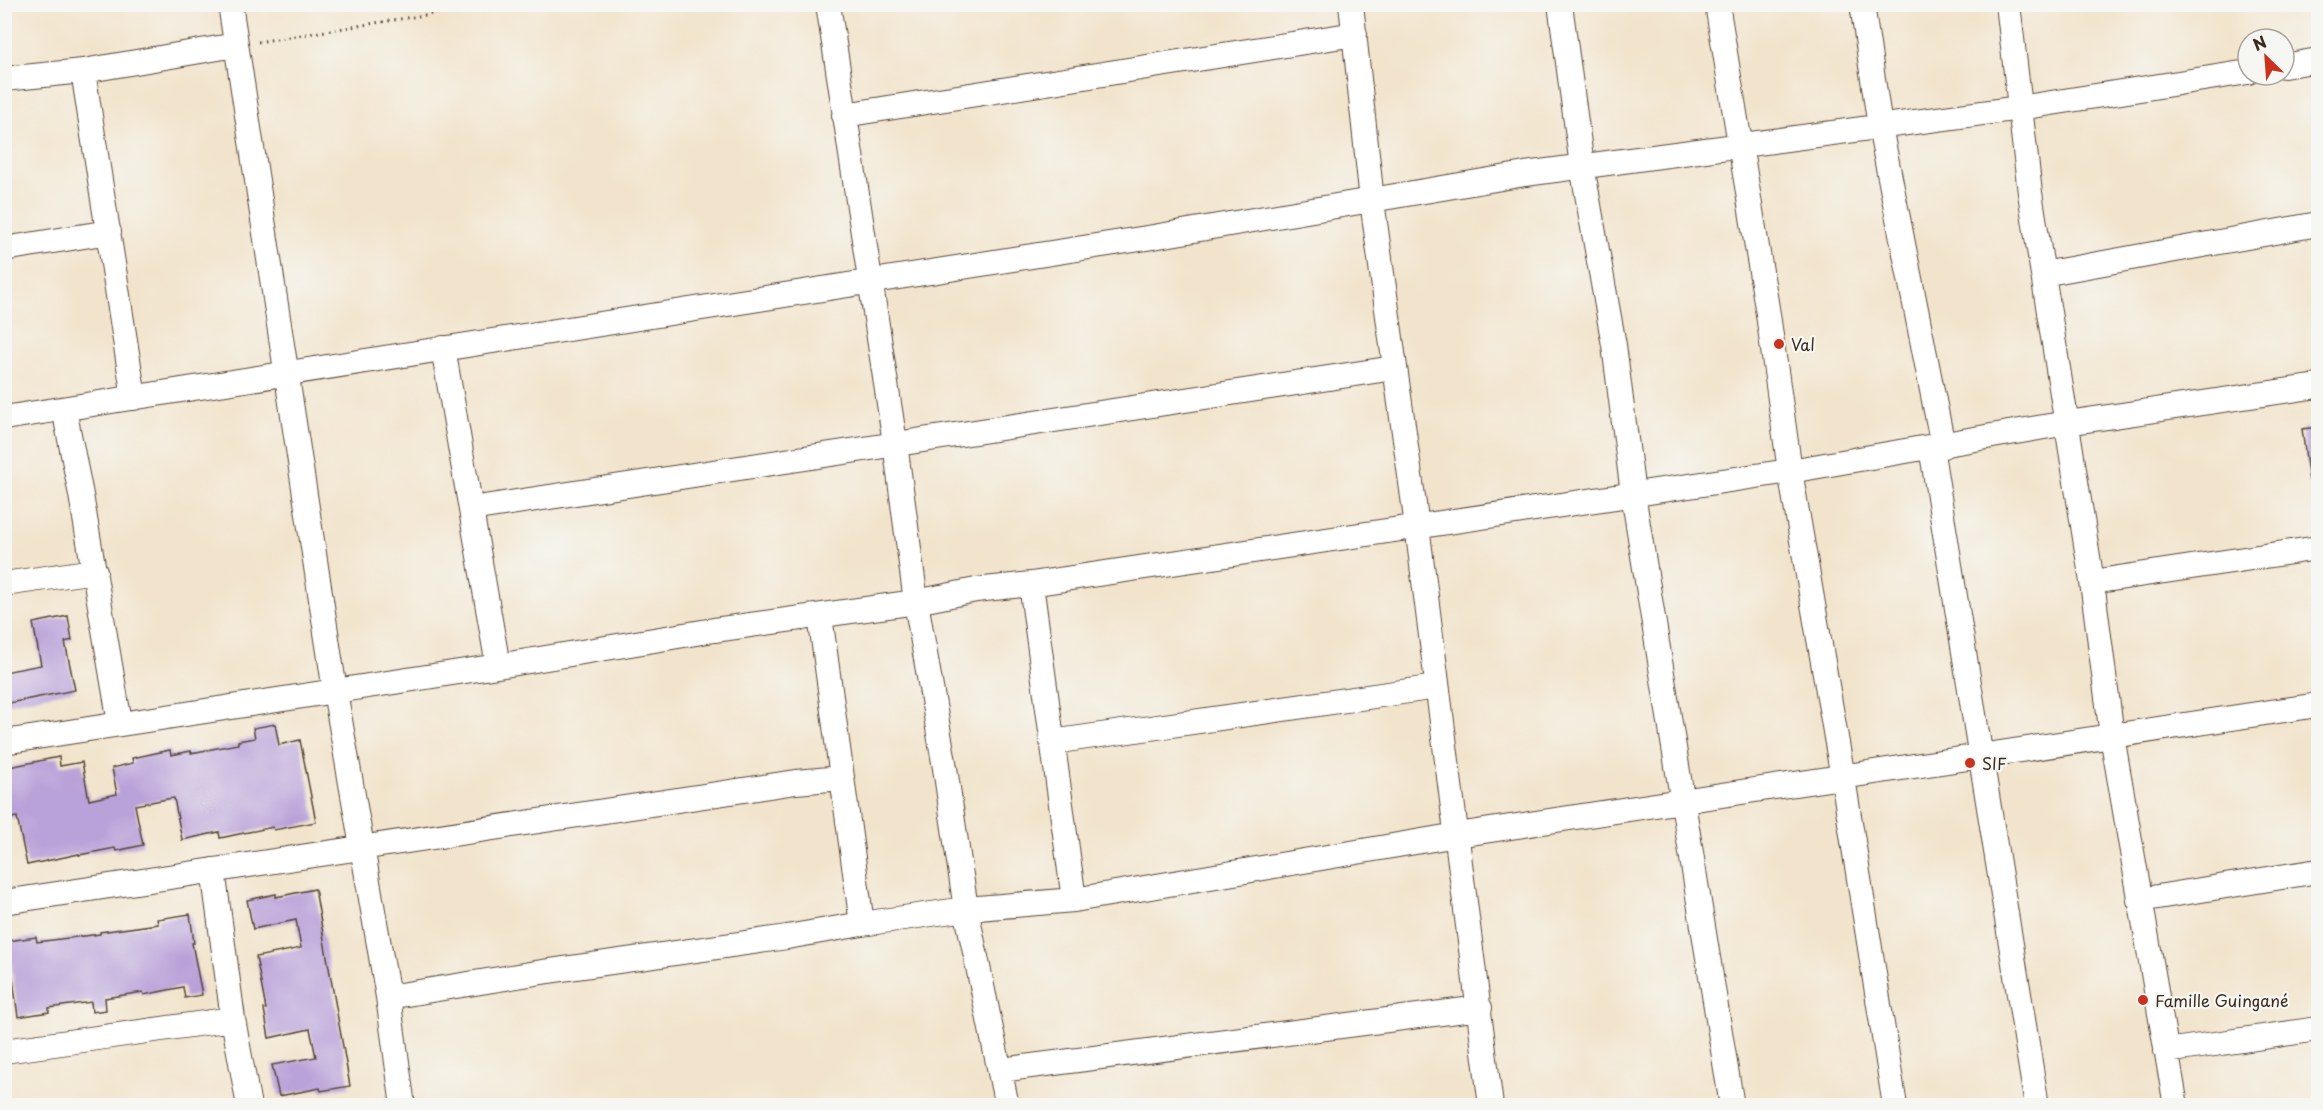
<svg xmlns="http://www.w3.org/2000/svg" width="2323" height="1110" font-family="'Playpen Sans',sans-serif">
<rect width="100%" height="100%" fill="#f6f6f2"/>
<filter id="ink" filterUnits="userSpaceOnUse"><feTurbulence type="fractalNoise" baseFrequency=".0167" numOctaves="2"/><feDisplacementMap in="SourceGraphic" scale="12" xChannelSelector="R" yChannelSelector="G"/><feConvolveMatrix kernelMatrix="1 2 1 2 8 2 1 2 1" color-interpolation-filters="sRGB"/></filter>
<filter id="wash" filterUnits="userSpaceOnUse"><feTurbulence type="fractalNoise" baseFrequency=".008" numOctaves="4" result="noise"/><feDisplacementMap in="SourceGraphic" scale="24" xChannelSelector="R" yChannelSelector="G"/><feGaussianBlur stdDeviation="1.35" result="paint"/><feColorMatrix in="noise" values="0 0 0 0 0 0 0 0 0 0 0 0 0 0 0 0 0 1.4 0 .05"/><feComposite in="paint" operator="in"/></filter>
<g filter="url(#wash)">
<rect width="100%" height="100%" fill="#f2e4cc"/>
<g id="blocks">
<path fill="#b9a1d9" d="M 2319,427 L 2319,480 L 2309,481 L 2302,429 Z
M 68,616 L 72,640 L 65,642 L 75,690 L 4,704 L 4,672 L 41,665 L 33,623 Z
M 275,724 L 279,745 L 300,740 L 316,822 L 274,830 L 273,827 L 220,838 L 219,832 L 182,840 L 174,798 L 167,799 L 135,805 L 143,845 L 116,851 L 115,848 L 79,855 L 79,854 L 27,865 L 17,817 L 4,819 L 4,768 L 59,757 L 60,766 L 82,762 L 89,800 L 117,794 L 112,768 L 133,763 L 132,758 L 170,750 L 171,755 L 191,751 L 191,753 L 238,744 L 238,741 L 255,738 L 253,728 Z
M 315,889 L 350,1086 L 321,1091 L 320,1088 L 279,1096 L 272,1065 L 316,1057 L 310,1029 L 269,1038 L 264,1009 L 266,1009 L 256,957 L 301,948 L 296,920 L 253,929 L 247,900 L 276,894 L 276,897 Z
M 190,914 L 194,943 L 192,943 L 202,995 L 185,998 L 183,987 L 144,995 L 143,992 L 105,998 L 106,1010 L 92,1012 L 91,1002 L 49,1008 L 49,1012 L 18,1017 L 8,941 L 36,937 L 37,942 L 100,934 L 100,932 L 158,924 L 157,919 Z"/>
</g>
</g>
<g filter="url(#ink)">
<use href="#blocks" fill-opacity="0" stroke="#564638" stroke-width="1.5"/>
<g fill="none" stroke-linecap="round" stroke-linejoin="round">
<g stroke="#564638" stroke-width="26">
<path id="minor" d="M 230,4 L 335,691 L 388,997 L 403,1106
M 828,4 L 895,443 L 916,602 L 945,768 L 966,909 L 1007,1106
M 1351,4 L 1372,201 L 1417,526 L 1491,1106
M 1560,4 L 1582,166 L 1614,345 L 1633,494 L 1732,1106
M 1717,4 L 1768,314 L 1790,471 L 1843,778 L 1895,1106
M 1862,4 L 1880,127 L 1943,446
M 2008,4 L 2030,193 L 2092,582 L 2112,736 L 2176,1106
M 2284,66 L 2318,60
M 83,71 L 134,398
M 4,79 L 83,71 L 236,45
M 844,115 L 1355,34
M 4,249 L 109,232
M 2043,274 L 2318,224
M 443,348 L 498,666
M 64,409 L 81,495 L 120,723
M 4,418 L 1153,237 L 1525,174 L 2020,108 L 2248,72
M 1931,447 L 2037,1106
M 471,509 L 1394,368
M 2092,582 L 2318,548
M 4,584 L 95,571
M 1031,584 L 1074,900
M 820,616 L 862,924
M 4,742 L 498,666 L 714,630 L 916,602 L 976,590 L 1031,584 L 1790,471 L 2067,423 L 2318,386
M 1052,742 L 1437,687
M 213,870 L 233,1019 L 249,1106
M 2139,900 L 2318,871
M 4,902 L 796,782 L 841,778
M 388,997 L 542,972 L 787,937 L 862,924 L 966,909 L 1074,900 L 1457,835 L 2318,705
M 4,1051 L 233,1019
M 2166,1051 L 2318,1029
M 1001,1070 L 1480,1008"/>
</g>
<path stroke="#564638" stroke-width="3" stroke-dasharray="1.5 4.5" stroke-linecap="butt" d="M 258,42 L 493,4"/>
<use href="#minor" stroke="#fff" stroke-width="24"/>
</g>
</g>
<g fill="#c8321e" stroke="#f6f6f2" stroke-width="2">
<circle cx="1779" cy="344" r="6"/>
<circle cx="1970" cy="763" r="6"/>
<circle cx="2143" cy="1000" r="6"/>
</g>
<g text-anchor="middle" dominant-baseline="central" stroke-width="4.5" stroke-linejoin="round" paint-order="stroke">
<g font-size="16" fill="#3b2a1e" stroke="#f6f6f2" text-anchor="start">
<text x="1791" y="344">Val</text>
<text x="1982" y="763">SIF</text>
<text x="2155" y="1000">Famille Guingané</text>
</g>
</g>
<rect width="2323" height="1110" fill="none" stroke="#f6f6f2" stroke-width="24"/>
<g transform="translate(2266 57) rotate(335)"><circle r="28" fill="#f6f6f2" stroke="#aba49d" stroke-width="1.5"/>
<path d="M0-4.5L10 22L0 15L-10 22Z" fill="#c8321e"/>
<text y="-9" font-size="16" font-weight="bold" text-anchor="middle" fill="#3b2a1e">N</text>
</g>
</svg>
